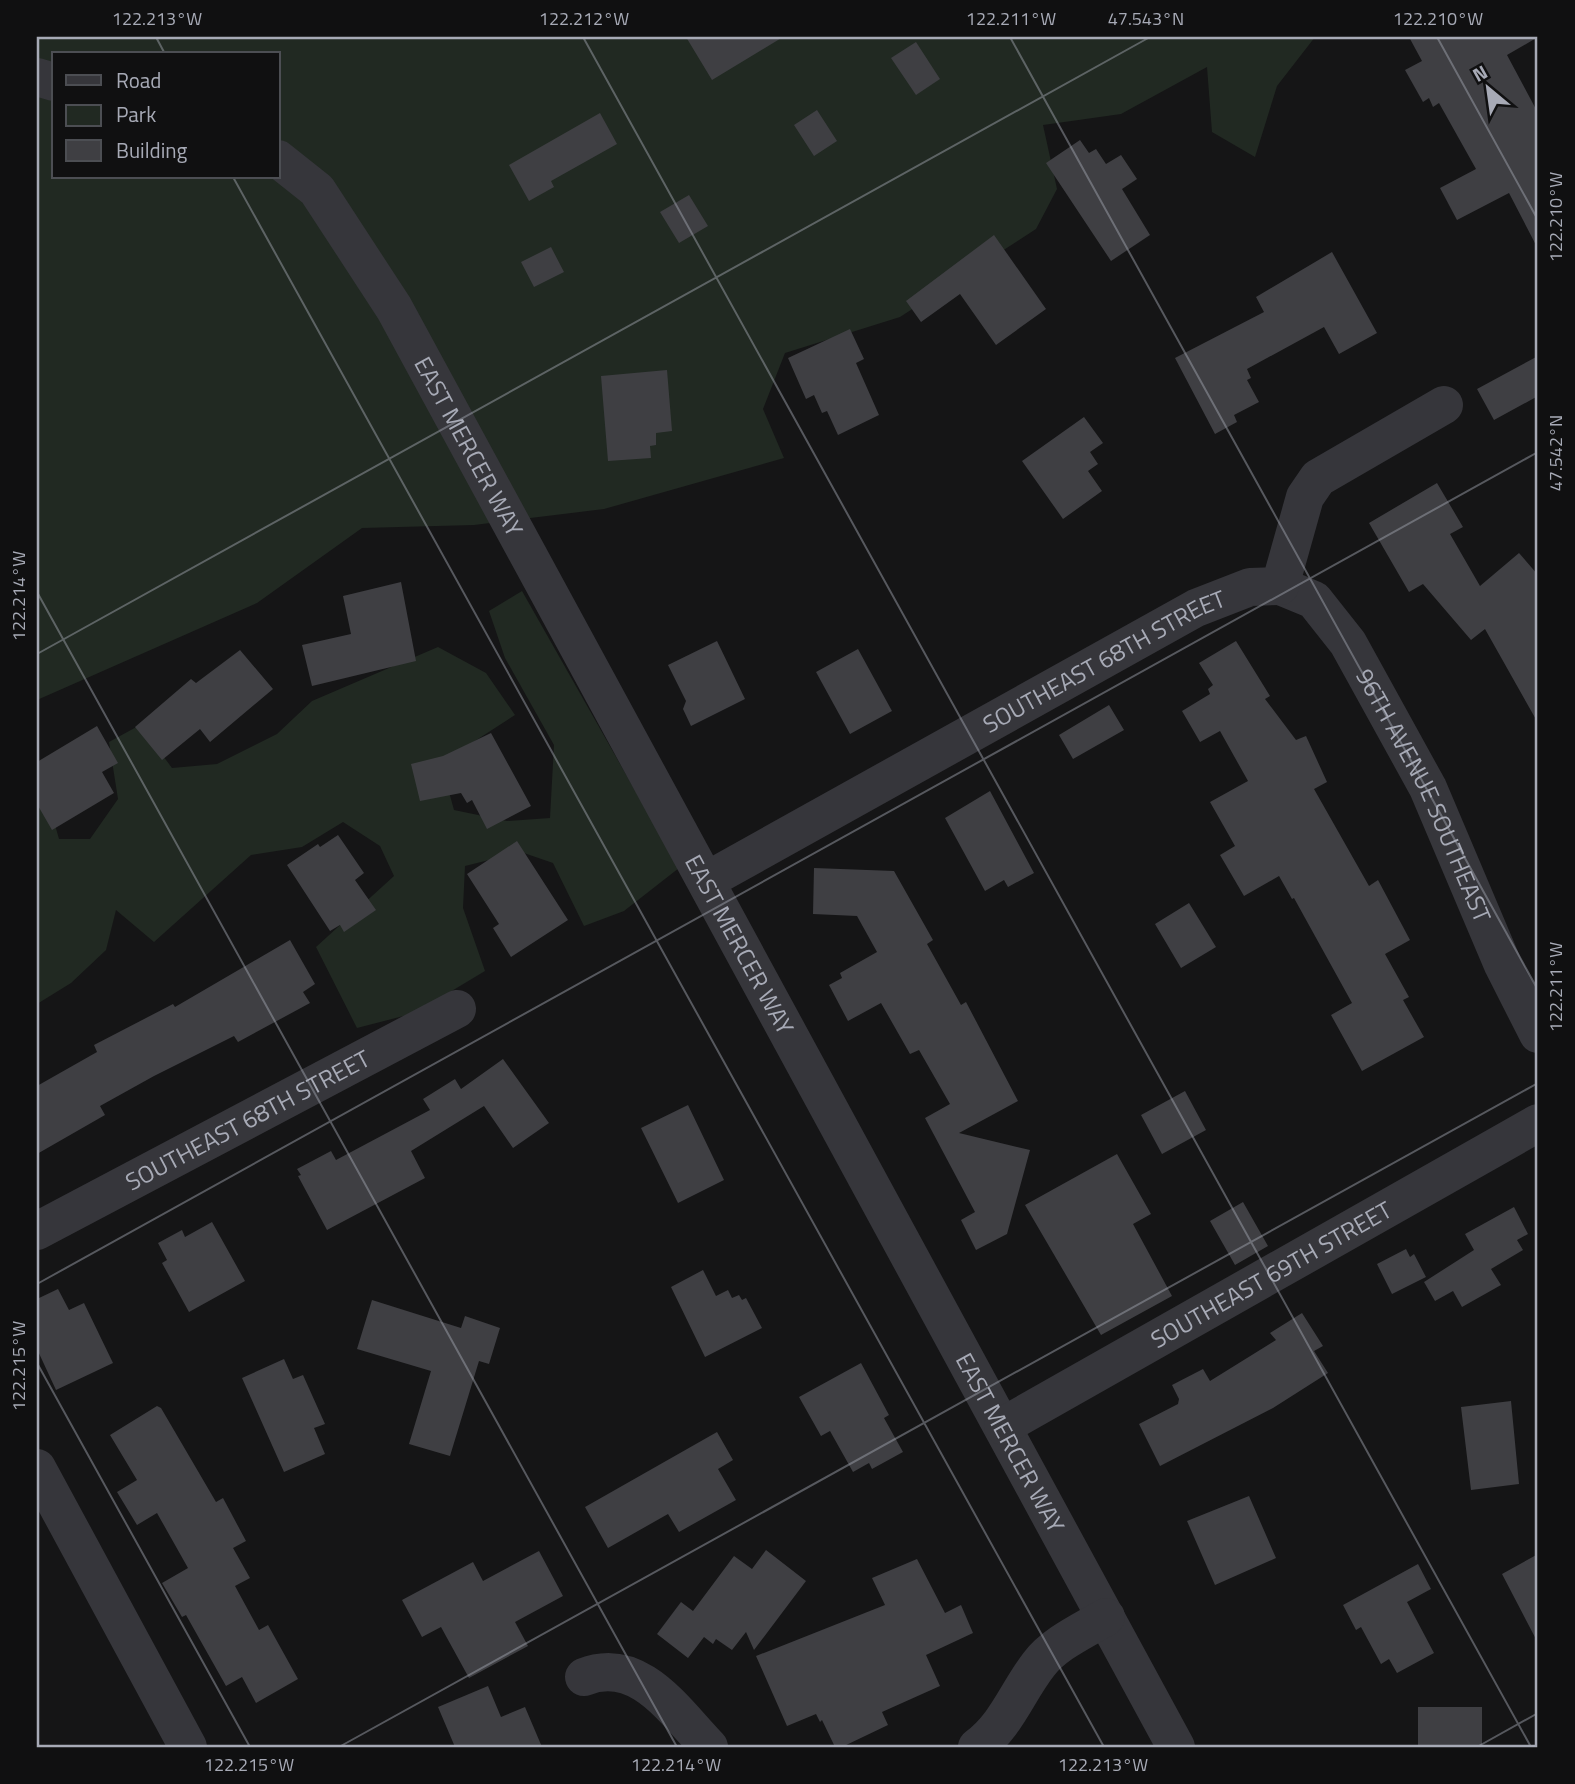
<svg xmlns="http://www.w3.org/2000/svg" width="1575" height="1784" font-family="'Titillium Web',sans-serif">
<rect width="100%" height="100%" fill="#151516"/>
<path fill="#212922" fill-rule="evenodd" d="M 37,37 L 1315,37 L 1277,86 L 1255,157 L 1212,132 L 1207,67 L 1121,114 L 1043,125 L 1057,189 L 1036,229 L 900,317 L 785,353 L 763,409 L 784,458 L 604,509 L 474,525 L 362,528 L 257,603 L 37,700 ZM 54,54 L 278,54 L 278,177 L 54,177 Z
M 522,591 L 679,868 L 624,911 L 584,926 L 553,863 L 521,852 L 465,866 L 463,908 L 485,971 L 415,1013 L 357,1028 L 316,947 L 394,876 L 380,846 L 343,822 L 302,847 L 251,855 L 154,942 L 116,910 L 106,950 L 71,983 L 37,1004 L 37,790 L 45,790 L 59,839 L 90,839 L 118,799 L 109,742 L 140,725 L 172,768 L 217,764 L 277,734 L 312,701 L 438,647 L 486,673 L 515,715 L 441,763 L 454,810 L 507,821 L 550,818 L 554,745 L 505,658 L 489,611 Z"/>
<path fill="#3f3f43" d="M 686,37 L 783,37 L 712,80 Z
M 1409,37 L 1538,37 L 1507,55 L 1538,113 L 1538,249 L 1509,193 L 1457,220 L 1440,188 L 1476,169 L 1439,103 L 1433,107 L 1429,98 L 1423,102 L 1405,70 L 1422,61 Z
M 916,42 L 940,79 L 916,95 L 891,58 Z
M 817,110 L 837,141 L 814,156 L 794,125 Z
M 600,113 L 617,144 L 551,181 L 554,187 L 529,201 L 509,165 Z
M 1080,140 L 1089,153 L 1096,149 L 1106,164 L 1121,155 L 1137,179 L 1122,189 L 1150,235 L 1111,261 L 1046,163 Z
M 689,195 L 708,226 L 679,243 L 660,212 Z
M 994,235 L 1046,309 L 996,345 L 960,294 L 921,322 L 906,301 Z
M 551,247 L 564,272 L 534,287 L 521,262 Z
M 1332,252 L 1377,333 L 1339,354 L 1324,327 L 1247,369 L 1251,378 L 1247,380 L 1259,402 L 1234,415 L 1237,422 L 1215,434 L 1175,358 L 1264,312 L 1256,297 Z
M 850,329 L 864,359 L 856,363 L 879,415 L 838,435 L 827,411 L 822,413 L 814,395 L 806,399 L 788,358 Z
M 1538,356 L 1538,396 L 1494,420 L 1477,389 Z
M 667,370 L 672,431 L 656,433 L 656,445 L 650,446 L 651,458 L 608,461 L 601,376 Z
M 1084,417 L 1103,443 L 1090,452 L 1098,464 L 1088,471 L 1102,491 L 1063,519 L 1022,461 Z
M 1437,483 L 1463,527 L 1450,534 L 1480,586 L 1519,553 L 1538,575 L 1538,723 L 1485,629 L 1471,640 L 1423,584 L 1409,592 L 1369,523 Z
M 401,582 L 416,661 L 312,686 L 302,645 L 351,634 L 343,596 Z
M 717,641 L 745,699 L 691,726 L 683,709 L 686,701 L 668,665 Z
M 1236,641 L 1270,696 L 1265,699 L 1296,740 L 1306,736 L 1327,782 L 1314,789 L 1369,886 L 1378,880 L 1410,940 L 1385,954 L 1409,997 L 1403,1000 L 1424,1037 L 1362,1071 L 1331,1015 L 1352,1003 L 1294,898 L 1292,899 L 1279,876 L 1244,896 L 1220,855 L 1235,846 L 1210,802 L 1248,781 L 1220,731 L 1200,742 L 1182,711 L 1210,694 L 1208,689 L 1213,685 L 1199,663 Z
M 858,649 L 892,711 L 850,734 L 816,672 Z
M 240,650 L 273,689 L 210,742 L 200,729 L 162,760 L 135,727 L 191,679 L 196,683 Z
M 1109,705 L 1124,730 L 1073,759 L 1059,735 Z
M 97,726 L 118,763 L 102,772 L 114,793 L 52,830 L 37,804 L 37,762 Z
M 491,733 L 531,806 L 487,829 L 472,800 L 467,803 L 461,793 L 420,801 L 411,764 L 443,756 Z
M 990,791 L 1034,873 L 1008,887 L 1004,880 L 985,891 L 945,818 Z
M 338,835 L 364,873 L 355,880 L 376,910 L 344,932 L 340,925 L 330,931 L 287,865 L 318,844 L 320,847 Z
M 517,841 L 568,920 L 511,957 L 493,928 L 499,924 L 467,874 Z
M 814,868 L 894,871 L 933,940 L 927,944 L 961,1005 L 966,1002 L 1018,1101 L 959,1133 L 1030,1150 L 1007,1234 L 976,1250 L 961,1220 L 975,1212 L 925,1118 L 950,1104 L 919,1050 L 910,1054 L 881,1003 L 848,1021 L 829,985 L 842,978 L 840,973 L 877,952 L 857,916 L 813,914 Z
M 1189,903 L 1216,947 L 1181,968 L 1155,924 Z
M 290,940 L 315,984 L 303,992 L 310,1003 L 238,1042 L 234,1036 L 154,1076 L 100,1106 L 105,1115 L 37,1154 L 37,1086 L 97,1052 L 94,1045 L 173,1004 L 175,1007 Z
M 503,1059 L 549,1123 L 513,1148 L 484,1106 L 411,1151 L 425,1178 L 327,1230 L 298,1176 L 301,1175 L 297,1169 L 331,1151 L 336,1160 L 430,1110 L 423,1099 L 455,1079 L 461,1089 Z
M 1185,1091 L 1206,1130 L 1162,1154 L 1141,1115 Z
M 688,1105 L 724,1180 L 678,1203 L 641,1128 Z
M 1117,1154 L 1151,1214 L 1133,1224 L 1172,1296 L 1101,1335 L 1025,1205 Z
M 1243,1202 L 1268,1246 L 1235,1265 L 1210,1221 Z
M 1514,1207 L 1528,1234 L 1517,1240 L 1523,1250 L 1491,1269 L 1501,1285 L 1462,1307 L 1453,1291 L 1435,1301 L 1424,1282 L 1474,1250 L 1465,1234 Z
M 212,1222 L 245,1281 L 189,1312 L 162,1263 L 167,1260 L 158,1243 L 182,1230 L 185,1237 Z
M 1406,1249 L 1410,1257 L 1414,1254 L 1426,1277 L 1392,1294 L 1377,1264 Z
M 703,1270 L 716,1296 L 728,1290 L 732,1298 L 739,1295 L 742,1300 L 746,1298 L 762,1328 L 705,1357 L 671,1287 Z
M 58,1289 L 69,1310 L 84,1303 L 113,1363 L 56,1390 L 37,1349 L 37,1299 Z
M 372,1300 L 461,1328 L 465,1316 L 500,1328 L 489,1364 L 479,1361 L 450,1456 L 409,1444 L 431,1371 L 357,1349 Z
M 1302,1313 L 1323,1346 L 1314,1351 L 1328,1373 L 1273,1408 L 1160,1466 L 1139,1424 L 1178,1404 L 1179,1399 L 1172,1385 L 1203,1369 L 1210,1381 L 1276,1340 L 1270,1333 Z
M 284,1359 L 293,1379 L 303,1375 L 325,1424 L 314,1428 L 325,1454 L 284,1472 L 242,1378 Z
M 861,1363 L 889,1415 L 884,1418 L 903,1452 L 872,1469 L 869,1463 L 853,1472 L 830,1431 L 821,1436 L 799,1397 Z
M 1511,1401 L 1519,1484 L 1471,1490 L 1461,1407 Z
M 157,1406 L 161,1408 L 216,1502 L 223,1498 L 246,1541 L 233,1548 L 250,1578 L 235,1586 L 259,1630 L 268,1625 L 298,1679 L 256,1703 L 242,1677 L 226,1686 L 186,1615 L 182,1617 L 162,1583 L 188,1568 L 157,1513 L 137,1525 L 117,1492 L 137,1480 L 110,1435 Z
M 717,1432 L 733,1460 L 718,1469 L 736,1500 L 679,1532 L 668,1514 L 608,1548 L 585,1507 Z
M 1249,1496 L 1276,1558 L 1215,1585 L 1187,1521 Z
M 766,1550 L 806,1581 L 754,1650 L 746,1632 L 732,1650 L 716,1639 L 713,1644 L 704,1637 L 688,1658 L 657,1634 L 681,1602 L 693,1611 L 734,1556 L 752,1569 Z
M 539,1551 L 563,1596 L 515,1622 L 528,1646 L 469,1678 L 441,1627 L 422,1637 L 402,1600 L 473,1562 L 483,1581 Z
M 1538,1554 L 1538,1643 L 1502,1574 Z
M 917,1559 L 945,1613 L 961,1605 L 973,1633 L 926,1655 L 940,1686 L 882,1712 L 888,1725 L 842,1747 L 835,1747 L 822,1720 L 820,1722 L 816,1714 L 787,1726 L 756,1656 L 885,1605 L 872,1578 Z
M 1418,1564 L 1431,1589 L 1407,1602 L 1434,1653 L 1397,1673 L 1389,1659 L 1381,1664 L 1361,1627 L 1356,1630 L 1343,1605 Z
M 488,1686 L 501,1717 L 525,1707 L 542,1747 L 455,1747 L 438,1707 Z
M 1418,1707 L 1482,1707 L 1482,1747 L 1418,1747 Z"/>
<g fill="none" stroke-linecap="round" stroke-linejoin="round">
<g stroke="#36363b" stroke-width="38">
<path d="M 37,77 L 54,82"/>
<path id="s1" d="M 278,159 L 317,190 L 394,308 L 1176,1747"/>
<path id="s2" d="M 1280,586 L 1314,600 L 1348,643 L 1428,788 L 1503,965 L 1538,1034"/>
<path id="s3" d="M 706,881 L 1196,608 L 1250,587 L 1280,586 L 1305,497 L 1318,478 L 1444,405"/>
<path id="s4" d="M 37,1231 L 457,1009"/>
<path id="s5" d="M 1003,1426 L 1538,1123"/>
<path d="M 37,1468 L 188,1747"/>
<path d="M 584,1677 C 639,1655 675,1712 709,1747"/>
<path d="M 977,1747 C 1007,1725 1017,1692 1039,1664 C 1055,1643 1083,1631 1106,1617"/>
</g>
</g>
<path fill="none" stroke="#a7aab6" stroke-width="2" stroke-opacity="0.45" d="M 156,37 L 165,54M 583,37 L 1531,1747M 1010,37 L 1538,990M 1437,37 L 1538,220M 233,177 L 1104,1747M 37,592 L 677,1747M 37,654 L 1150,37M 37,1284 L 1538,452M 37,1363 L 250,1747M 339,1747 L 1538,1083M 1477,1747 L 1538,1713"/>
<g text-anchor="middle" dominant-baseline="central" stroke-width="5" stroke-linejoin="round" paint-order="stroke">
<g font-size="24" fill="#a7aab6" stroke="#101011">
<text stroke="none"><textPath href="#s1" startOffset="348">EAST MERCER WAY</textPath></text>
<text stroke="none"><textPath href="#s3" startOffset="455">SOUTHEAST 68TH STREET</textPath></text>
<text stroke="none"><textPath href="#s2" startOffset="262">96TH AVENUE SOUTHEAST</textPath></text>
<text stroke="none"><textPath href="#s1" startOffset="915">EAST MERCER WAY</textPath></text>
<text stroke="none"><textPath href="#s4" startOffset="238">SOUTHEAST 68TH STREET</textPath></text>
<text stroke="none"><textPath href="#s5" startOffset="308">SOUTHEAST 69TH STREET</textPath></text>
<text stroke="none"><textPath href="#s1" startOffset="1482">EAST MERCER WAY</textPath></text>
</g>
</g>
<rect width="1575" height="1784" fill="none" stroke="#101011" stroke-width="77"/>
<rect x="52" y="52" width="228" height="126" fill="#101011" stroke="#4c4e53" stroke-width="2"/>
<rect x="66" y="75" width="35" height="10" fill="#36363b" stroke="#4c4e53" stroke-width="2"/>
<text x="116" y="88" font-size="21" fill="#a7aab6">Road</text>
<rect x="66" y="105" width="35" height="21" fill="#212922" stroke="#4c4e53" stroke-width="2"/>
<text x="116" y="122" font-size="21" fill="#a7aab6">Park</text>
<rect x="66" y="140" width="35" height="21" fill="#3f3f43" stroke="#4c4e53" stroke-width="2"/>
<text x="116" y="158" font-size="21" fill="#a7aab6">Building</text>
<g transform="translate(1488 88) rotate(331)" stroke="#101011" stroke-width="5" paint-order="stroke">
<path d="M0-5L12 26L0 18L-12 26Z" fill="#a7aab6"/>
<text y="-10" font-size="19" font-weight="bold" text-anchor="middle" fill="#a7aab6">N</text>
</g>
<rect x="38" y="38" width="1498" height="1708" fill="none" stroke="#a7aab6" stroke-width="2.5"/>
<g font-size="18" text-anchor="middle" fill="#a7aab6">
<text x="157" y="25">122.213°W</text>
<text x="584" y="25">122.212°W</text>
<text x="1011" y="25">122.211°W</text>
<text x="1146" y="25">47.543°N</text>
<text x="1438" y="25">122.210°W</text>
<text transform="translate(1556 217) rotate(-90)" y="6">122.210°W</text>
<text transform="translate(1556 453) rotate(-90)" y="6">47.542°N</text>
<text transform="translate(19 596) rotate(-90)" y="6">122.214°W</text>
<text transform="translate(1556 987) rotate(-90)" y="6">122.211°W</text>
<text transform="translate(19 1366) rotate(-90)" y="6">122.215°W</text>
<text x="249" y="1771">122.215°W</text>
<text x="676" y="1771">122.214°W</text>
<text x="1103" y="1771">122.213°W</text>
</g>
</svg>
